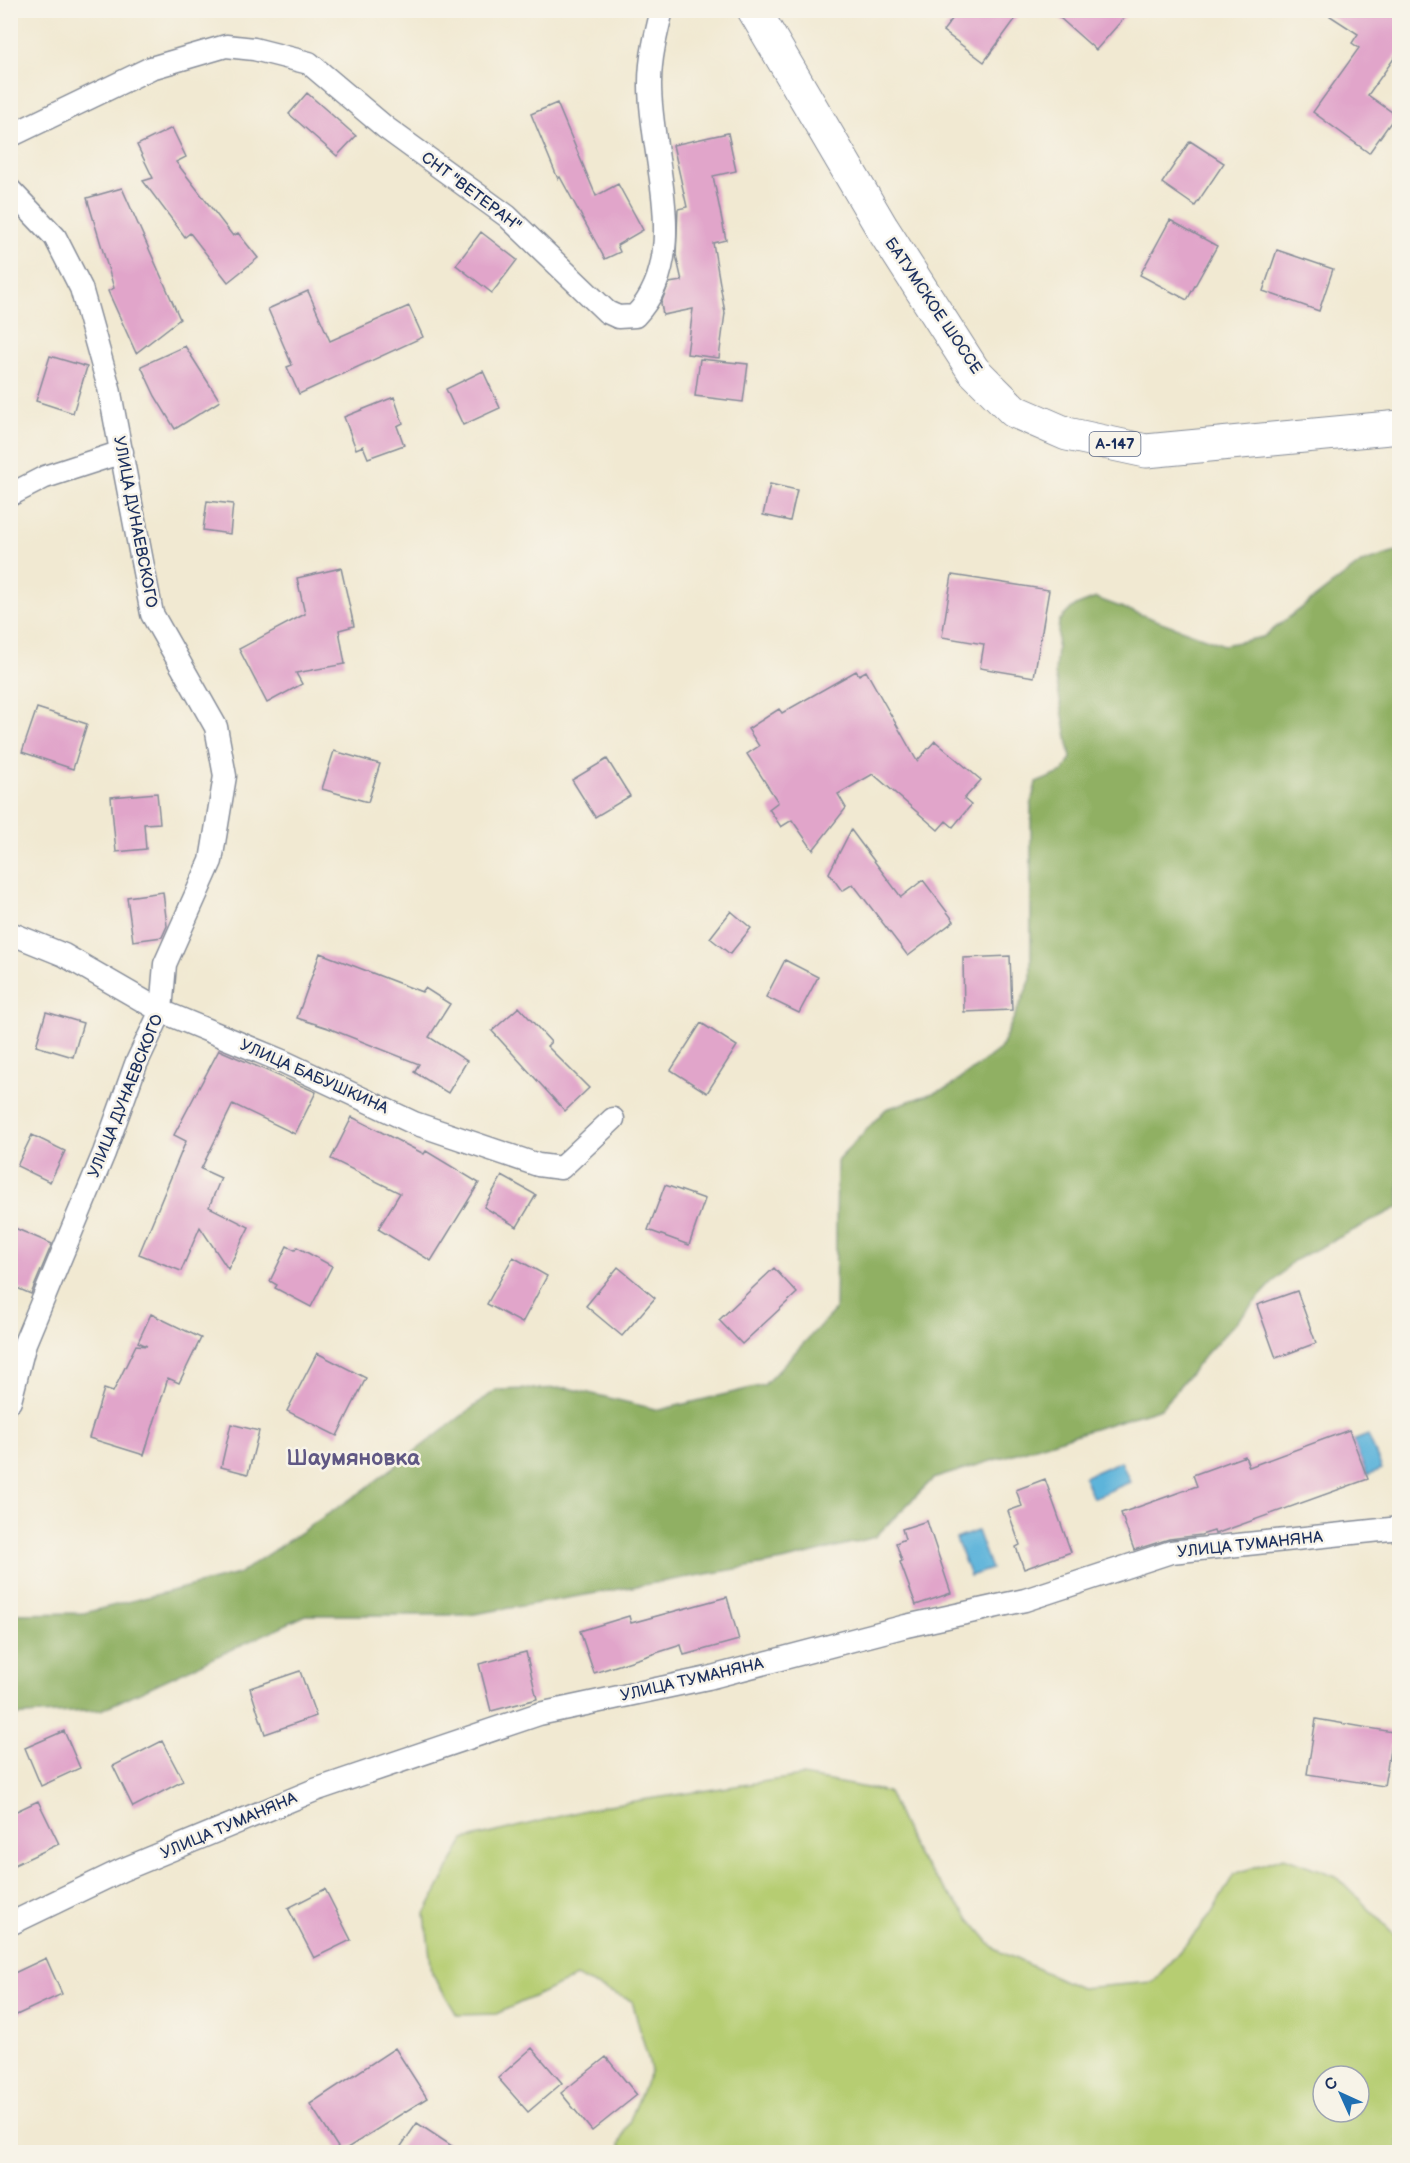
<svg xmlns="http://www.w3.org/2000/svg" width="1410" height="2163" font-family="'Balsamiq Sans',sans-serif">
<rect width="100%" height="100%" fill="#f7f3e8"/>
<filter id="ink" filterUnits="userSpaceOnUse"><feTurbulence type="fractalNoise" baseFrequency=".0167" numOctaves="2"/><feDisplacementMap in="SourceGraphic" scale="12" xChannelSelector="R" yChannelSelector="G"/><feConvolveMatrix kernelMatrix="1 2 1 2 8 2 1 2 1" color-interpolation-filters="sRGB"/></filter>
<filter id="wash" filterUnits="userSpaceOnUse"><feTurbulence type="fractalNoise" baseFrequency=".008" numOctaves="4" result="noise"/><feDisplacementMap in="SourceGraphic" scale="24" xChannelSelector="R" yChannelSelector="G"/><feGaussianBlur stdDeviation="1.35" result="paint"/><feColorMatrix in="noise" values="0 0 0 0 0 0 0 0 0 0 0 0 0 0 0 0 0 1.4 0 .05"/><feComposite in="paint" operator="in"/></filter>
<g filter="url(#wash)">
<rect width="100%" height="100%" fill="#f1e9d2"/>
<path fill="#b6cd72" stroke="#687e68" stroke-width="1.5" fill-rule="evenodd" d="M 802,1776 L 888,1792 L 917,1856 L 996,1950 L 1080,1988 L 1153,1982 L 1210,1916 L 1234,1874 L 1284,1857 L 1336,1876 L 1399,1939 L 1399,2152 L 623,2152 L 620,2144 L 651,2070 L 632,2001 L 576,1977 L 496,2014 L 457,2015 L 432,1973 L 425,1914 L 464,1840 L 602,1806 ZM 1323,2076 L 1359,2076 L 1359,2112 L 1323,2112 Z"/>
<path fill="#90b064" stroke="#567061" stroke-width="1.5" d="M 1399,551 L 1399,1207 L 1293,1261 L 1207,1353 L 1161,1408 L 933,1479 L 875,1537 L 783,1561 L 469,1615 L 306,1615 L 101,1710 L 11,1716 L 11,1614 L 84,1613 L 238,1574 L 361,1492 L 496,1390 L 568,1388 L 659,1410 L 764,1385 L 835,1310 L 837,1161 L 886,1109 L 948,1088 L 1000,1049 L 1031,979 L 1031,803 L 1036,783 L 1063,772 L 1071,758 L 1055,674 L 1059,621 L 1073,607 L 1096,598 L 1224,645 L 1263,637 L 1361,563 Z"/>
<path fill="#5db4da" stroke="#3c729c" stroke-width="1.5" d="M 1368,1435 L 1382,1469 L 1367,1475 L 1353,1441 Z
M 1121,1461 L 1130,1482 L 1093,1498 L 1084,1477 Z
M 977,1531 L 991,1569 L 970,1576 L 956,1539 Z"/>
<g id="blocks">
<path fill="#e1a5ca" d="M 959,10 L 1022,10 L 984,62 L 943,31 Z
M 1051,10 L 1131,10 L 1096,50 Z
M 1321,10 L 1400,10 L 1400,50 L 1368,95 L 1396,115 L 1369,153 L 1313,112 L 1359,48 L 1352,43 L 1358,34 Z
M 307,93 L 356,136 L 337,156 L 289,114 Z
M 557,103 L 596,196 L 618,184 L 643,230 L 617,245 L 620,252 L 605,259 L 560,177 L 558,179 L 531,114 Z
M 172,128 L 186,157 L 176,162 L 233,236 L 238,233 L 258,258 L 228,282 L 190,233 L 185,237 L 143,181 L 153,178 L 137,145 Z
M 728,133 L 736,171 L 713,176 L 726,240 L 713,243 L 725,313 L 719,358 L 687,354 L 693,309 L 663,315 L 661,303 L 669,283 L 682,281 L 676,255 L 678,209 L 687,207 L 673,145 Z
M 1190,141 L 1224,163 L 1195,206 L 1162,183 Z
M 122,188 L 180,319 L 136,353 L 108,291 L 114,288 L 87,198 Z
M 1170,220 L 1217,246 L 1187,300 L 1140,275 Z
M 481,232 L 517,260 L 492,293 L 456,265 Z
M 1277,250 L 1333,269 L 1319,311 L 1263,291 Z
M 308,291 L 330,341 L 409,306 L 423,337 L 299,394 L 287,367 L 292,365 L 268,309 Z
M 185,346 L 220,401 L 175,429 L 155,396 L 141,366 Z
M 50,356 L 87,367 L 73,413 L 36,401 Z
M 700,359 L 748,364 L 743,402 L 695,396 Z
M 483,371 L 500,408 L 463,425 L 446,389 Z
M 394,397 L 403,423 L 397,426 L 404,445 L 368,458 L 363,446 L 356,449 L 344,417 Z
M 770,484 L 797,490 L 790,521 L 763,515 Z
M 207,501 L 233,504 L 230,534 L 203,530 Z
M 341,568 L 354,626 L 339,630 L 345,664 L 296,673 L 302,684 L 267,703 L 239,649 L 305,614 L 297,578 Z
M 952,575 L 1049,590 L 1034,677 L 980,668 L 984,644 L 942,637 Z
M 856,671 L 859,675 L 866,671 L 917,761 L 935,741 L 981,780 L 964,799 L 971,805 L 953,827 L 946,821 L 938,830 L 873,774 L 838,794 L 846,808 L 813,850 L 792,820 L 781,827 L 769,809 L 778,802 L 747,754 L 759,746 L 748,729 L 779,709 L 782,713 Z
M 37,708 L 87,724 L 73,769 L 22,752 Z
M 334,751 L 380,764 L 368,802 L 322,789 Z
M 607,759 L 630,796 L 595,817 L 572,780 Z
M 157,793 L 160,823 L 144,824 L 146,849 L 116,852 L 111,797 Z
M 851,830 L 901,897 L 923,880 L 954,921 L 908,956 L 853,884 L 842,891 L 829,873 Z
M 163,892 L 167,926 L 162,937 L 133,941 L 127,897 Z
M 731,911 L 751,928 L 730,954 L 710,938 Z
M 320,953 L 422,992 L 425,988 L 450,1004 L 429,1037 L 467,1061 L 448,1093 L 414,1072 L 419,1064 L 328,1028 L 297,1018 Z
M 1010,956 L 1012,1010 L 964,1012 L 963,958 Z
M 785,960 L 818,977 L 799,1013 L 766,997 Z
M 519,1007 L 551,1042 L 547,1046 L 589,1088 L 565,1111 L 492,1031 Z
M 46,1012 L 83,1023 L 73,1057 L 36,1046 Z
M 701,1023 L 737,1046 L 707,1093 L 671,1070 Z
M 219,1050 L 316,1092 L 295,1134 L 233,1104 L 201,1169 L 221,1178 L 209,1207 L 249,1227 L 228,1269 L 200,1227 L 181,1271 L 139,1254 L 186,1141 L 174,1135 Z
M 352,1117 L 424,1154 L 426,1151 L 479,1183 L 431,1261 L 378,1229 L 400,1193 L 331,1159 Z
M 32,1135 L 65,1151 L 50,1182 L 17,1166 Z
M 502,1176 L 536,1195 L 517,1227 L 484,1207 Z
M 665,1185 L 705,1199 L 689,1245 L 648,1230 Z
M 10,1226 L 52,1244 L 31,1294 L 10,1285 Z
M 287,1246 L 295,1250 L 297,1247 L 332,1266 L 311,1307 L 275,1288 L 277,1285 L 270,1281 Z
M 513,1257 L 547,1276 L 522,1323 L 487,1304 Z
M 618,1267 L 655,1298 L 622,1336 L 586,1306 Z
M 774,1268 L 797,1293 L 742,1344 L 719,1320 Z
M 1297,1291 L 1316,1343 L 1276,1358 L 1257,1305 Z
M 151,1314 L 201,1338 L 179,1383 L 168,1378 L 144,1455 L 89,1438 L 104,1389 L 113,1392 L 136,1345 L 147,1346 L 138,1342 Z
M 317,1353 L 366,1378 L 337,1436 L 287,1411 Z
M 231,1424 L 259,1431 L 248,1474 L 221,1467 Z
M 1349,1430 L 1368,1479 L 1215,1534 L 1214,1531 L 1201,1535 L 1169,1539 L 1134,1550 L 1121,1513 L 1197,1486 L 1193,1475 L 1245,1456 L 1249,1467 Z
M 1045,1479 L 1071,1552 L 1024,1569 L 1016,1547 L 1020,1545 L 1008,1511 L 1022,1506 L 1016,1490 Z
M 927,1521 L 951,1593 L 916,1605 L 900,1562 L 902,1561 L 896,1543 L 905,1539 L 902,1529 Z
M 727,1597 L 739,1640 L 684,1655 L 681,1645 L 594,1673 L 580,1631 L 629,1616 L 631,1623 Z
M 526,1652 L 537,1699 L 491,1711 L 479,1664 Z
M 300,1671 L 316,1716 L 265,1734 L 250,1688 Z
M 1316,1719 L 1393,1732 L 1384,1786 L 1307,1774 Z
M 64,1731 L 80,1768 L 41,1786 L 25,1748 Z
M 162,1741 L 183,1781 L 133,1807 L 113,1766 Z
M 38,1801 L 59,1844 L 10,1867 L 10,1814 Z
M 325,1889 L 351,1940 L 314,1958 L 288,1908 Z
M 46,1958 L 62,1994 L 10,2018 L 10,1975 Z
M 395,2048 L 427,2098 L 341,2152 L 310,2104 Z
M 532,2048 L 562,2083 L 528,2112 L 498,2078 Z
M 606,2057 L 637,2095 L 592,2131 L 561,2093 Z
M 417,2123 L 461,2152 L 397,2152 Z"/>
</g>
</g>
<g filter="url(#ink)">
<use href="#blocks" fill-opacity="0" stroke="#868c98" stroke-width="1.5"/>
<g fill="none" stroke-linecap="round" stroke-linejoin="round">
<g stroke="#868c98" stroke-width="25">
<path id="street" d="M 10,136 L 151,68 L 226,46 L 254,49 L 309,63 L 386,128 L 507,216 L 607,312 L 618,317 L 635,316 C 693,256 649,156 650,83 C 650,58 656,34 662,10
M 10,190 L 55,237 L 81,288 L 109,388 L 152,614 L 216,727 L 225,776 L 211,861 L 165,964 L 161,1011 L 136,1064 L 104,1153 L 25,1343 L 10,1401
M 10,495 L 45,477 L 122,452
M 10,933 L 64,955 L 161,1011 L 282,1061 L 414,1123 L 538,1165 L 561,1168 L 613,1119
M 10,1924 L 122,1870 L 315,1790 L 539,1714 L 708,1678 L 906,1626 L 1025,1600 L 1171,1552 L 1400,1528"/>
</g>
<g stroke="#868c98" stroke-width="35">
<path id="highway" d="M 754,10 L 882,228 L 973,370 L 1014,411 L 1067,434 L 1146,451 L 1400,427"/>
</g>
<use href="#street" stroke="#fff" stroke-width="22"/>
<use href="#highway" stroke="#fff" stroke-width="33"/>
</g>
</g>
<g text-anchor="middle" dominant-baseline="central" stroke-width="5" stroke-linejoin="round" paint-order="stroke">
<rect fill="#f7f3e8" stroke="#5d6a87" stroke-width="1.5" x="1089.5" y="432" width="51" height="24" rx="4.5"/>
<g font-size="15" font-weight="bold" fill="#1b2f5e">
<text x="1115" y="444">А-147</text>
</g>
<g font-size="16" fill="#1b2f5e" stroke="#f7f3e8">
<text transform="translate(471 192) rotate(37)">СНТ "ВЕТЕРАН"</text>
<text transform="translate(933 306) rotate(56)">БАТУМСКОЕ ШОССЕ</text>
<text transform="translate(135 522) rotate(79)">УЛИЦА ДУНАЕВСКОГО</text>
<text transform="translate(314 1077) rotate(24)">УЛИЦА БАБУШКИНА</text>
<text transform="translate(126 1096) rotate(-68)">УЛИЦА ДУНАЕВСКОГО</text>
<text transform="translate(1250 1545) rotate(-6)">УЛИЦА ТУМАНЯНА</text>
<text transform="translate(692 1680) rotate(-13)">УЛИЦА ТУМАНЯНА</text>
<text transform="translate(229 1826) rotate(-23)">УЛИЦА ТУМАНЯНА</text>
</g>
<g font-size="22" font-weight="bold" fill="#605884" stroke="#f7f3e8">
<text x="353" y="1458">Шаумяновка</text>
</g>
</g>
<rect width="1410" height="2163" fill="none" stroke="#f7f3e8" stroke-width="36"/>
<g transform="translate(1341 2094) rotate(315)"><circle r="28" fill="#f7f3e8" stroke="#9fa5b1" stroke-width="1.5"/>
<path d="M0-4.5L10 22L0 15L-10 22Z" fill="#1f6fb2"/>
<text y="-9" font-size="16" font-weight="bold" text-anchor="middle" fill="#1b2f5e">С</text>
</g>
</svg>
